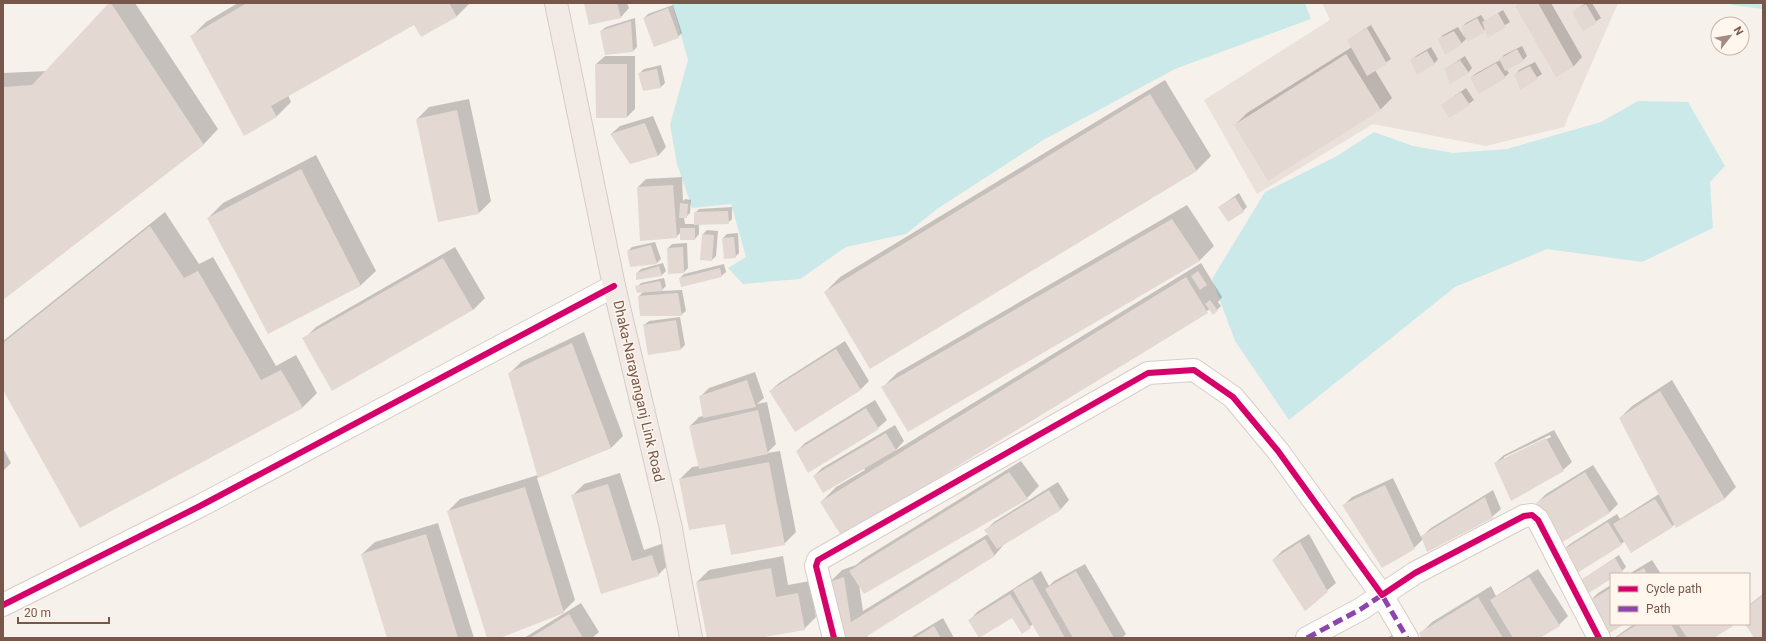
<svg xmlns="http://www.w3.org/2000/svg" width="1766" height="641" font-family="Roboto,sans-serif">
<rect width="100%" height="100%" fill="#f7f1eb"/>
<path fill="#ebe1db" d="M 1322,3 L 1618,3 L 1564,127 L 1486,146 L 1373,124 L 1257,194 L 1204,100 L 1330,20 Z"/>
<path fill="#cbe9e9" d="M 672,3 L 1305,3 L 1311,19 L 1175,69 L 1045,139 L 937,209 L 906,234 L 846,247 L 800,279 L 743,284 L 728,268 L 746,257 L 731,204 L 692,208 L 677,164 L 670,125 L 688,60 Z
M 1729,3 L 1763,3 L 1763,9 L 1732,5 Z
M 1638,101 L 1688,102 L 1725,166 L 1710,182 L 1713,228 L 1642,262 L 1547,249 L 1455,287 L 1289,420 L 1235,341 L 1212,279 L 1265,192 L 1337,156 L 1374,132 L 1413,146 L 1453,153 L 1507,149 L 1601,122 Z"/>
<path fill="#0003" fill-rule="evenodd" d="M 110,3 L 135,3 L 218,129 L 204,144 L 3,299 L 3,73 L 47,71 Z
M 238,3 L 470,3 L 457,16 L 421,35 L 415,24 L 288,95 L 291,102 L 276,117 L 191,37 L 206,22 Z
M 585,3 L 627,3 L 629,8 L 621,17 L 589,24 Z
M 1520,3 L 1551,3 L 1582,57 L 1574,66 L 1556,76 L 1517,6 Z
M 1586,3 L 1592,3 L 1601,18 L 1583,30 L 1573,12 Z
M 673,5 L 682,33 L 678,37 L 644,18 L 648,14 Z
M 1503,10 L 1510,22 L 1489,36 L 1486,29 L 1466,39 L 1462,43 L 1439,40 L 1443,35 L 1458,27 L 1465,38 L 1462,27 L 1466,23 L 1481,15 L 1485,21 Z
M 635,18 L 637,47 L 633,51 L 601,31 L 606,27 Z
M 1371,25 L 1391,59 L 1375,70 L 1392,98 L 1380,110 L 1235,125 L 1247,113 L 1352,47 L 1348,40 Z
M 1522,46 L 1527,56 L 1523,60 L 1506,69 L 1509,73 L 1505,77 L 1471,78 L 1475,74 L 1500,60 L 1504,55 Z
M 1431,47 L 1438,59 L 1434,64 L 1412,60 L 1416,56 Z
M 605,56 L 635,56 L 635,109 L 627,117 L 596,64 Z
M 1465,56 L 1472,68 L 1468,73 L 1445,69 Z
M 1535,62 L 1542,74 L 1521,88 L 1515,75 L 1519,70 Z
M 661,65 L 665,83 L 661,87 L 640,73 L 644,69 Z
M 1165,80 L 1211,156 L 1196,171 L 825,292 L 840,277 Z
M 1466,88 L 1474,100 L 1450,117 L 1442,105 Z
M 469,99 L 491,201 L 479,213 L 417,119 L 429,107 Z
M 653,116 L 666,147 L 658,156 L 611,134 L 620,126 Z
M 316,155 L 376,271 L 361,285 L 268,333 L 208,218 L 223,203 Z
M 682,177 L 683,201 L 685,199 L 691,200 L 690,213 L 686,217 L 684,217 L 685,224 L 695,224 L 695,213 L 699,209 L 732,207 L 732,219 L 728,223 L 699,224 L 699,234 L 695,239 L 681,232 L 676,237 L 638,187 L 646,179 Z
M 1239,193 L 1247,207 L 1243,211 L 1219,207 Z
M 1187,205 L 1214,246 L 1199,261 L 883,387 L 897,373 Z
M 165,212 L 199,264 L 213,257 L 276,366 L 296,355 L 317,393 L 303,407 L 3,388 L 3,341 Z
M 707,230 L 718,231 L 716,256 L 712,260 L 703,234 Z
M 738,233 L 739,253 L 735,257 L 723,238 L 727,234 Z
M 655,242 L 661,259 L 657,263 L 628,251 L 632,247 Z
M 687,243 L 688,268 L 684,272 L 668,248 L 672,244 Z
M 455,247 L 485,298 L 473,310 L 304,339 L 316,327 Z
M 663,263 L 666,271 L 662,275 L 637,273 L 641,269 Z
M 1201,263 L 1222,297 L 1218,302 L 1221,306 L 1217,310 L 1210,309 L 842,536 L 821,502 L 836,487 L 865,470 L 864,468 L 814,476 L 822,468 L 895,425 L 904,441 L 895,451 Z
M 724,264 L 726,272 L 721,276 L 680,278 L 684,274 Z
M 664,278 L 666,286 L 661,291 L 682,290 L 686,311 L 681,315 L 639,296 L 644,291 L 637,287 L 641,283 Z
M 680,317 L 685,345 L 681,349 L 649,354 L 644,325 L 649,321 Z
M 584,332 L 623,436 L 611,448 L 537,478 L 575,600 L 563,612 L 497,638 L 488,638 L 448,511 L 460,499 L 538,475 L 509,374 L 521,362 Z
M 845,341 L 869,381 L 861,389 L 795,430 L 770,391 L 779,383 Z
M 755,372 L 764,398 L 757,404 L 767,402 L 776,444 L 767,453 L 780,451 L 796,532 L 784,544 L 725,522 L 680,479 L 692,467 L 699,466 L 690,426 L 699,417 L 703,416 L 700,397 L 709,388 Z
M 1672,380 L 1736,487 L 1724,499 L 1672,526 L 1625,541 L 1621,544 L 1561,552 L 1570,544 L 1617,514 L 1620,519 L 1659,494 L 1620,418 L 1632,406 Z
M 875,400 L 887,420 L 878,428 L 797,451 L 805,443 Z
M 1554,430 L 1572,462 L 1563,470 L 1495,463 L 1504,455 ZM 1550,435 L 1551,437 L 1504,459 L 1504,457 Z
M 3,448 L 11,463 L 3,471 Z
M 1021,461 L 1039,486 L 1027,498 L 859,584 L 863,611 L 988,534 L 986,530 L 994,522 L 1058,482 L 1069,500 L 1061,509 L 1006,542 L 995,555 L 869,634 L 866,638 L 840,638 L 830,582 L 842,570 L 856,565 L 863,559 Z
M 1593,465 L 1618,504 L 1609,513 L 1537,503 L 1546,494 Z
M 620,473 L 644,550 L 664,543 L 670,563 L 658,575 L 602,593 L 572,496 L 584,484 Z
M 1393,478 L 1421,537 L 1431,528 L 1493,490 L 1501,509 L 1492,517 L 1423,539 L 1414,548 L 1344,505 L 1352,497 Z
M 438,523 L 474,638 L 388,638 L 362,554 L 375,542 Z
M 1309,534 L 1336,583 L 1305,609 L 1273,560 L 1282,551 Z
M 1619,555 L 1626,567 L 1622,571 L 1617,574 L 1611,574 L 1611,578 L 1580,581 Z
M 783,556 L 788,585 L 810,581 L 816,617 L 804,629 L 754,638 L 708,638 L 697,582 L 709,570 Z
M 1652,560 L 1661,574 L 1629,574 Z
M 1085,564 L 1126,634 L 1122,638 L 1041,638 L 1033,624 L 1022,632 L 1012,617 L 969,621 L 977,612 L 1041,571 L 1049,586 L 1054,581 Z
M 1538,569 L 1568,616 L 1559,625 L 1538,638 L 1423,638 L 1420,634 L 1432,622 L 1491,586 L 1496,596 Z
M 1611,585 L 1611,624 L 1623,624 L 1609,633 L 1589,602 L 1598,593 Z
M 1763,594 L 1763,638 L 1755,638 L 1746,624 L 1749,624 L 1749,605 Z
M 581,603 L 599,632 L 592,638 L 524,638 Z
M 943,618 L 954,638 L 910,638 Z
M 1634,624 L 1734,624 L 1712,638 L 1688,638 L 1687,637 L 1686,638 L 1614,638 Z
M 1404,628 L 1410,638 L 1387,638 Z"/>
<path fill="#e4d9d2" d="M 109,3 L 111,3 L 204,145 L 3,300 L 3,87 L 32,85 Z
M 247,3 L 449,3 L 457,17 L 421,37 L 414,25 L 271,106 L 277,117 L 244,136 L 190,36 Z
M 584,3 L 617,3 L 621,18 L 589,25 Z
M 1520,3 L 1538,3 L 1574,67 L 1556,77 L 1515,6 Z
M 1586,4 L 1597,23 L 1583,31 L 1572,12 Z
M 668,8 L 679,38 L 654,47 L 643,18 Z
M 1498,13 L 1506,27 L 1488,38 L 1482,22 Z
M 1477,18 L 1485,32 L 1467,42 L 1461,27 Z
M 631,21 L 633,52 L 605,55 L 600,31 Z
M 1367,28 L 1387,64 L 1367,76 L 1347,40 Z
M 1454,31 L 1462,44 L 1445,55 L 1438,39 Z
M 1517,49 L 1524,61 L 1505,71 L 1499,59 Z
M 1427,51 L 1435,64 L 1417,75 L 1410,60 Z
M 1346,54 L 1381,110 L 1268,181 L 1234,125 Z
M 1460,60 L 1469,73 L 1450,84 L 1444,69 Z
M 1496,63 L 1506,78 L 1479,94 L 1470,78 Z
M 595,64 L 627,64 L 627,118 L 596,118 Z
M 1530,66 L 1538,79 L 1520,90 L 1514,74 Z
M 657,69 L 661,88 L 643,91 L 638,73 Z
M 1461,92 L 1470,105 L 1449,118 L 1441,105 Z
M 1150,94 L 1197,171 L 870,369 L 824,292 Z
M 457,110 L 479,214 L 438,222 L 416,119 Z
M 645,123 L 658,156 L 630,164 L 610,134 Z
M 301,169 L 361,286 L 268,334 L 207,218 Z
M 673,185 L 677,238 L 640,241 L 637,187 Z
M 1235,197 L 1244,212 L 1228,222 L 1218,207 Z
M 680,203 L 688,204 L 687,218 L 679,218 Z
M 728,211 L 729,224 L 694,225 L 694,212 Z
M 1172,219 L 1200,261 L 908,432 L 881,387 Z
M 150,226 L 184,278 L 198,271 L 261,380 L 281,370 L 303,408 L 80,528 L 3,390 L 3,343 Z
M 680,228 L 695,228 L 695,240 L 680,240 Z
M 702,234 L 714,235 L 712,261 L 700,260 Z
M 734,237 L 736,258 L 724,259 L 722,238 Z
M 651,245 L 657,264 L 630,267 L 627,251 Z
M 683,247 L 684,273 L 668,274 L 667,248 Z
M 443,258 L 473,310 L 332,391 L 302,338 Z
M 659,266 L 662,276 L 636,280 L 636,273 Z
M 720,268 L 722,277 L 681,287 L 679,278 Z
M 1198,271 L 1207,285 L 1200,290 L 1191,276 Z
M 1186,277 L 1208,313 L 842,537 L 820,502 Z
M 660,281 L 663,291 L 637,293 L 635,286 Z
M 678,293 L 682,316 L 640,316 L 638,296 Z
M 1210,300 L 1218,311 L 1213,315 L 1205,304 Z
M 676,320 L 681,350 L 648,355 L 643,325 Z
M 572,343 L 611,448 L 538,478 L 508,373 Z
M 836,349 L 861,390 L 795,432 L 769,391 Z
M 747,380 L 756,407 L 703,418 L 699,396 Z
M 1660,391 L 1725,499 L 1676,528 L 1619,418 Z
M 866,408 L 879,429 L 808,473 L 796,451 Z
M 758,410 L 768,454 L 699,469 L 689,426 Z
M 886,433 L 896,450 L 823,493 L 813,476 Z
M 1546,438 L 1564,471 L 1511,501 L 1494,463 Z
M 769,462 L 785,545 L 731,555 L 725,524 L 689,530 L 679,479 Z
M 1009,472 L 1028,499 L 864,594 L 849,571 Z
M 1585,472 L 1610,513 L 1561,543 L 1536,503 Z
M 608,484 L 632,561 L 652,555 L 659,576 L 601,594 L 571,495 Z
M 1385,485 L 1415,549 L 1382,568 L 1342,505 Z
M 525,487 L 564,613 L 500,638 L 487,638 L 447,511 Z
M 1049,490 L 1061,510 L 997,549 L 984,530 Z
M 1485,497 L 1493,518 L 1427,552 L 1421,536 Z
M 1655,499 L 1673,527 L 1631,553 L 1613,524 Z
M 1608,522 L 1622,545 L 1574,575 L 1560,552 Z
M 426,534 L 458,638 L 387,638 L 361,554 Z
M 985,539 L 995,556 L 864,638 L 839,638 L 829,582 L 844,577 L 851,622 Z
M 1300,542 L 1328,592 L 1305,611 L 1272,560 Z
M 1615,558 L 1623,572 L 1619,574 L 1611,574 L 1611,579 L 1587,594 L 1579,581 Z
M 771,568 L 776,597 L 798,593 L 805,630 L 759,638 L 707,638 L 696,582 Z
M 1644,568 L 1647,574 L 1633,574 Z
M 1076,571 L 1114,638 L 1073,638 L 1045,589 Z
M 1529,577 L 1560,626 L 1540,638 L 1513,638 L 1490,600 Z
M 1032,579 L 1065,638 L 1040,638 L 1013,590 Z
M 1611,588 L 1611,624 L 1625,624 L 1608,634 L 1588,602 Z
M 1010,594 L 1031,628 L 1022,634 L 1012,618 L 979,638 L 968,620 Z
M 1763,595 L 1763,635 L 1760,638 L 1754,638 L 1745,624 L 1749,624 L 1749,606 Z
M 1478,597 L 1503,638 L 1422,638 L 1419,633 Z
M 569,614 L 583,638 L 530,638 Z
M 1638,624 L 1671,624 L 1679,638 L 1615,638 Z
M 1678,624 L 1732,624 L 1733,626 L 1714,638 L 1687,638 Z
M 934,626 L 941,638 L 914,638 Z"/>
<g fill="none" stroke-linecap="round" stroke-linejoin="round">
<g stroke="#d6cdc8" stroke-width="24">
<path id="minor" d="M 3,605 L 200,506 L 614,286
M 834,638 L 816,566 L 818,560 L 1148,373 L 1194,370 L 1233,397 L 1278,451 L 1382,595 L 1415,573 L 1524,516 L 1532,515 L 1538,520 L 1599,638
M 1307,638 L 1361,609 L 1382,595 L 1407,638"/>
</g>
<g stroke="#d6cbc6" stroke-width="24">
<path id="trunk" d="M 556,3 L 614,286 L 670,524 L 691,638"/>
</g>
<use href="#minor" stroke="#fefdfc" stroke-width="22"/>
<use href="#trunk" stroke="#f2eae4" stroke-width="22"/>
<path stroke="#8e44ad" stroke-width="5" stroke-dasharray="10 5" stroke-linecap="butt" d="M 1307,638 L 1361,609 L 1382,595 L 1407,638"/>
<g stroke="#fff6ed" stroke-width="8">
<path id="cycleway" d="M 3,605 L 200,506 L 614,286
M 834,638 L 816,566 L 818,560 L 1148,373 L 1194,370 L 1233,397 L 1278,451 L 1382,595 L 1415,573 L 1524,516 L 1532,515 L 1538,520 L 1599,638"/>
</g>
<use href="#cycleway" stroke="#d6006c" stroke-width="6"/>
</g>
<g text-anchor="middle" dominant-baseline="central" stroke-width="3" stroke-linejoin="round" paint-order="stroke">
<g font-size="14" fill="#785649" stroke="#fff6ed">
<text transform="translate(639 391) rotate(77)">Dhaka-Narayanganj Link Road</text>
</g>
</g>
<rect width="1766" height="641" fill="none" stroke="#785649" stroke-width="8"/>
<rect x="1610" y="573" width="140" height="52" fill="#fff6ed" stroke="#c9b6ab"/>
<rect x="1618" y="586" width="20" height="6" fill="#d6006c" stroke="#c9b6ab"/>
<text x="1646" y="593" font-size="12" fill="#785649">Cycle path</text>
<rect x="1618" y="606" width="20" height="6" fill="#8e44ad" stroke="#c9b6ab"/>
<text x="1646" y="613" font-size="12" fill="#785649">Path</text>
<g transform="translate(1730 36) rotate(59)"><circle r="19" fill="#fff6ed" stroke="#c9b6ab"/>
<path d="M0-3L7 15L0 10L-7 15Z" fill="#a48c82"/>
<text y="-6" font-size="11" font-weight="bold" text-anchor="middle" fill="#785649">N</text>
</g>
<path d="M18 617v6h91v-6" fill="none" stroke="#785649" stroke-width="2"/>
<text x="24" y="617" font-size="12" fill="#785649" stroke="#fff6ed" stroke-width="3" paint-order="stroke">20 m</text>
</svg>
